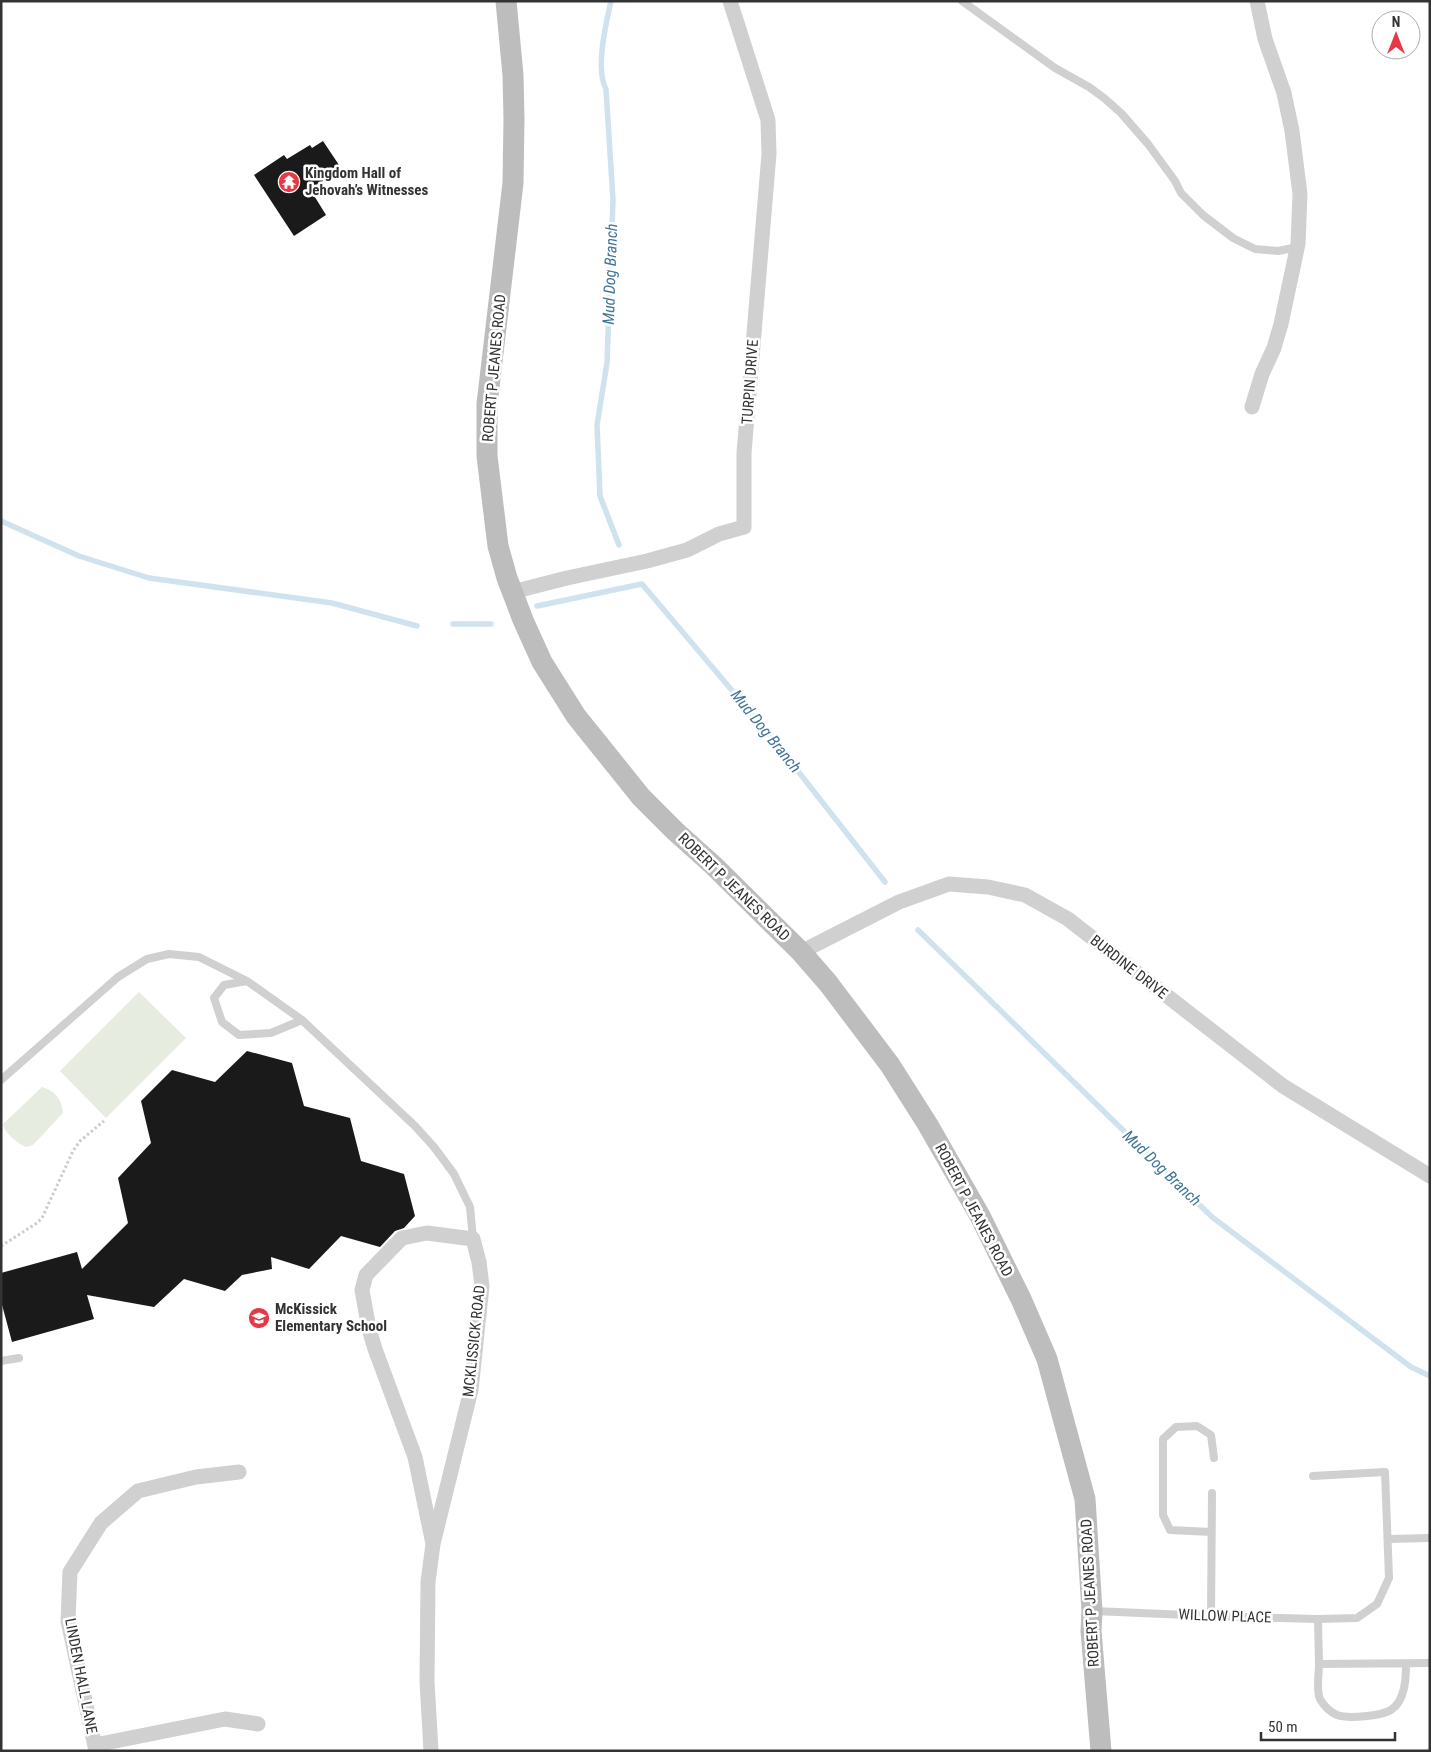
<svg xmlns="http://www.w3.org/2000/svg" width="1431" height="1752" font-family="'Roboto Condensed',sans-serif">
<rect width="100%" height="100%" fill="#fff"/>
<path fill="#e6ecdf" d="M 139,992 L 186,1038 L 106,1118 L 60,1071 Z
M 42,1087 C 55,1091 62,1099 63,1113 L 33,1145 L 26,1147 C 17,1143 5,1134 3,1124 Z"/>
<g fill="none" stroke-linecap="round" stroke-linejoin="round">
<path stroke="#cfe2ee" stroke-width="5.5" d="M 611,1 C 606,24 595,69 606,89 L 613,200 L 607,363 L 597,425 L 600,496 L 619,545
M 1,521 L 79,556 L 149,578 L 332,603 L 417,626
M 537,606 L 642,584 L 768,733 L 885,882
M 453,624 L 491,624
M 918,930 L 1212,1217 L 1411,1367 L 1430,1376"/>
</g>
<path fill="#1a1a1a" d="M 323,141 L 339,165 L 328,172 L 331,176 L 310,189 L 326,215 L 294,236 L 254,175 L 284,155 L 287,159 L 310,145 L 312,148 Z
M 247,1051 L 292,1063 L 304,1106 L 350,1118 L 361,1161 L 404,1174 L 415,1216 L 404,1228 L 395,1231 L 380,1247 L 341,1236 L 309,1269 L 271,1257 L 272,1269 L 242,1275 L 225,1291 L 184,1279 L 154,1307 L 87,1295 L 94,1319 L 12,1342 L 1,1301 L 1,1273 L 77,1252 L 82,1269 L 128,1223 L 118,1178 L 151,1143 L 141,1101 L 172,1070 L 215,1082 Z"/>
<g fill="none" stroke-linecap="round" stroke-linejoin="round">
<path stroke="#cdcdcd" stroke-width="3" stroke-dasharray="2.5 2.5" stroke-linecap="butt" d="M 1,1246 L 37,1223 L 42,1218 L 73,1151 L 80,1141 L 104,1121"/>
<path stroke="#d0d0d0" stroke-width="8" d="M 962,1 L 1055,68 L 1089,87 L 1104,98 L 1121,113 L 1148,144 L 1175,181 L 1181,193 L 1203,215 L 1233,238 L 1255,249 L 1278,251 L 1298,247
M 302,1020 L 271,1033 L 239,1035 L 222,1022 L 214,998 L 224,985 L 247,981 L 302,1020 L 415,1126 L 434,1147 L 454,1174 L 470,1207 L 473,1239
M 1,1080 L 118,977 L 147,959 L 169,954 L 199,957 L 247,981
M 1,1361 L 19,1358
M 1211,1532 L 1170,1530 L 1163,1515 L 1163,1439 L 1176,1427 L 1197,1426 L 1211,1435 L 1214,1458
M 1388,1539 L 1430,1538
M 1094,1611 L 1211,1616 L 1318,1619 L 1357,1618 L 1377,1604 L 1389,1578 L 1385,1472 L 1313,1476
M 1211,1616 L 1212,1493
M 1318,1619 L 1319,1664 L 1430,1663
M 1319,1664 C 1319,1674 1316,1691 1320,1699 C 1324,1706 1330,1712 1337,1715 C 1348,1719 1381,1716 1391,1710 C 1405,1701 1406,1679 1406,1664"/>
<path stroke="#d0d0d0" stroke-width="15" d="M 1252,407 L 1262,374 L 1274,348 L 1281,324 L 1298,244 L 1300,194 L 1292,131 L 1284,93 L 1265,39 L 1257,1
M 512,592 L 567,578 L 647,561 L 687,550 L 719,534 L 744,527 L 744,453 L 769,154 L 768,120 L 730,1
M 801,952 L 899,902 L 949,884 L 988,887 L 1025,895 L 1068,919 L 1283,1086 L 1430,1176
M 95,1745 L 225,1719 L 258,1724
M 96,1751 L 68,1621 L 70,1572 L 101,1523 L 138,1491 L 196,1477 L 239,1472
M 431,1751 L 427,1681 L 428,1582 L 433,1544 L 471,1390 L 482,1286 L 479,1262 L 473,1239 L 427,1233 L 402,1238 L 366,1275 L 362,1290 L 369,1329 L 375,1349 L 415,1457 L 433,1544"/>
<path stroke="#bdbdbd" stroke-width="21" d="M 506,1 L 513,75 L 514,119 L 513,183 L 487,404 L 487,456 L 498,546 L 507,578 L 523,620 L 542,662 L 576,716 L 641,797 L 675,831 L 714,866 L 801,952 L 828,983 L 890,1065 L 928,1125 L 980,1216 L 1021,1299 L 1047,1359 L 1085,1499 L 1092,1611 L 1091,1631 L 1101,1751"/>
</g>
<defs>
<g id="temple-disc" transform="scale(1.125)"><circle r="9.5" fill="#e63946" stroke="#fff"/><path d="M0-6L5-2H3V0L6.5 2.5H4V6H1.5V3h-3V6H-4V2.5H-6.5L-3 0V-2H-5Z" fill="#fff"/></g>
<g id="school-disc" transform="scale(1.125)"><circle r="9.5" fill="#e63946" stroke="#fff"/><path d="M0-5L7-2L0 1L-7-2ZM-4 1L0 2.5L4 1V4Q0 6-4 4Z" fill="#fff"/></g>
</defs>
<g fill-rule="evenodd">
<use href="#temple-disc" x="289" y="182"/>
<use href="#school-disc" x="259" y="1318"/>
</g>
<g text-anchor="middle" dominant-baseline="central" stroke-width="5" stroke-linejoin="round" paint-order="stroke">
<g font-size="15" font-weight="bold" fill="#333" stroke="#fff" text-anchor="start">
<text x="305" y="173">Kingdom Hall of<tspan x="305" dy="17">Jehovah’s Witnesses</tspan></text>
<text x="275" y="1309">McKissick<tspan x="275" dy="17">Elementary School</tspan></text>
</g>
<g font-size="15" fill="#333" stroke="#fff">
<text transform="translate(494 368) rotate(-85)">ROBERT P JEANES ROAD</text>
<text transform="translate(750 382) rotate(-86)">TURPIN DRIVE</text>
<text transform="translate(734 887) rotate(44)">ROBERT P JEANES ROAD</text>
<text transform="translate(1129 967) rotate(38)">BURDINE DRIVE</text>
<text transform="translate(974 1210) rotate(62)">ROBERT P JEANES ROAD</text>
<text transform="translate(474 1341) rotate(-84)">MCKLISSICK ROAD</text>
<text transform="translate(1090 1593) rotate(-93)">ROBERT P JEANES ROAD</text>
<text transform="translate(1225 1616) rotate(2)">WILLOW PLACE</text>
<text transform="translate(81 1676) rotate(79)">LINDEN HALL LANE</text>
</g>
<g font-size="16" font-style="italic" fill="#3f7597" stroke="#fff">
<text transform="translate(610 274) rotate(-88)">Mud Dog Branch</text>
<text transform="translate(766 731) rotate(51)">Mud Dog Branch</text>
<text transform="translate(1162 1168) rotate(44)">Mud Dog Branch</text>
</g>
</g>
<rect width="1431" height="1752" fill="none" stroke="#333333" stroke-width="5"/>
<g transform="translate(1396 35)"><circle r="24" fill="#ffffff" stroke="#adadad"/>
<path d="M0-4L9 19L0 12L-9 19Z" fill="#e63946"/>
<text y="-8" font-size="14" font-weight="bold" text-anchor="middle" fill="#333333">N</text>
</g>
<path d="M1261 1732v8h134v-8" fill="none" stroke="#333333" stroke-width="2.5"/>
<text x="1268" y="1732" font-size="15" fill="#333333" stroke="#ffffff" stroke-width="4" paint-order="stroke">50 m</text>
</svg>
